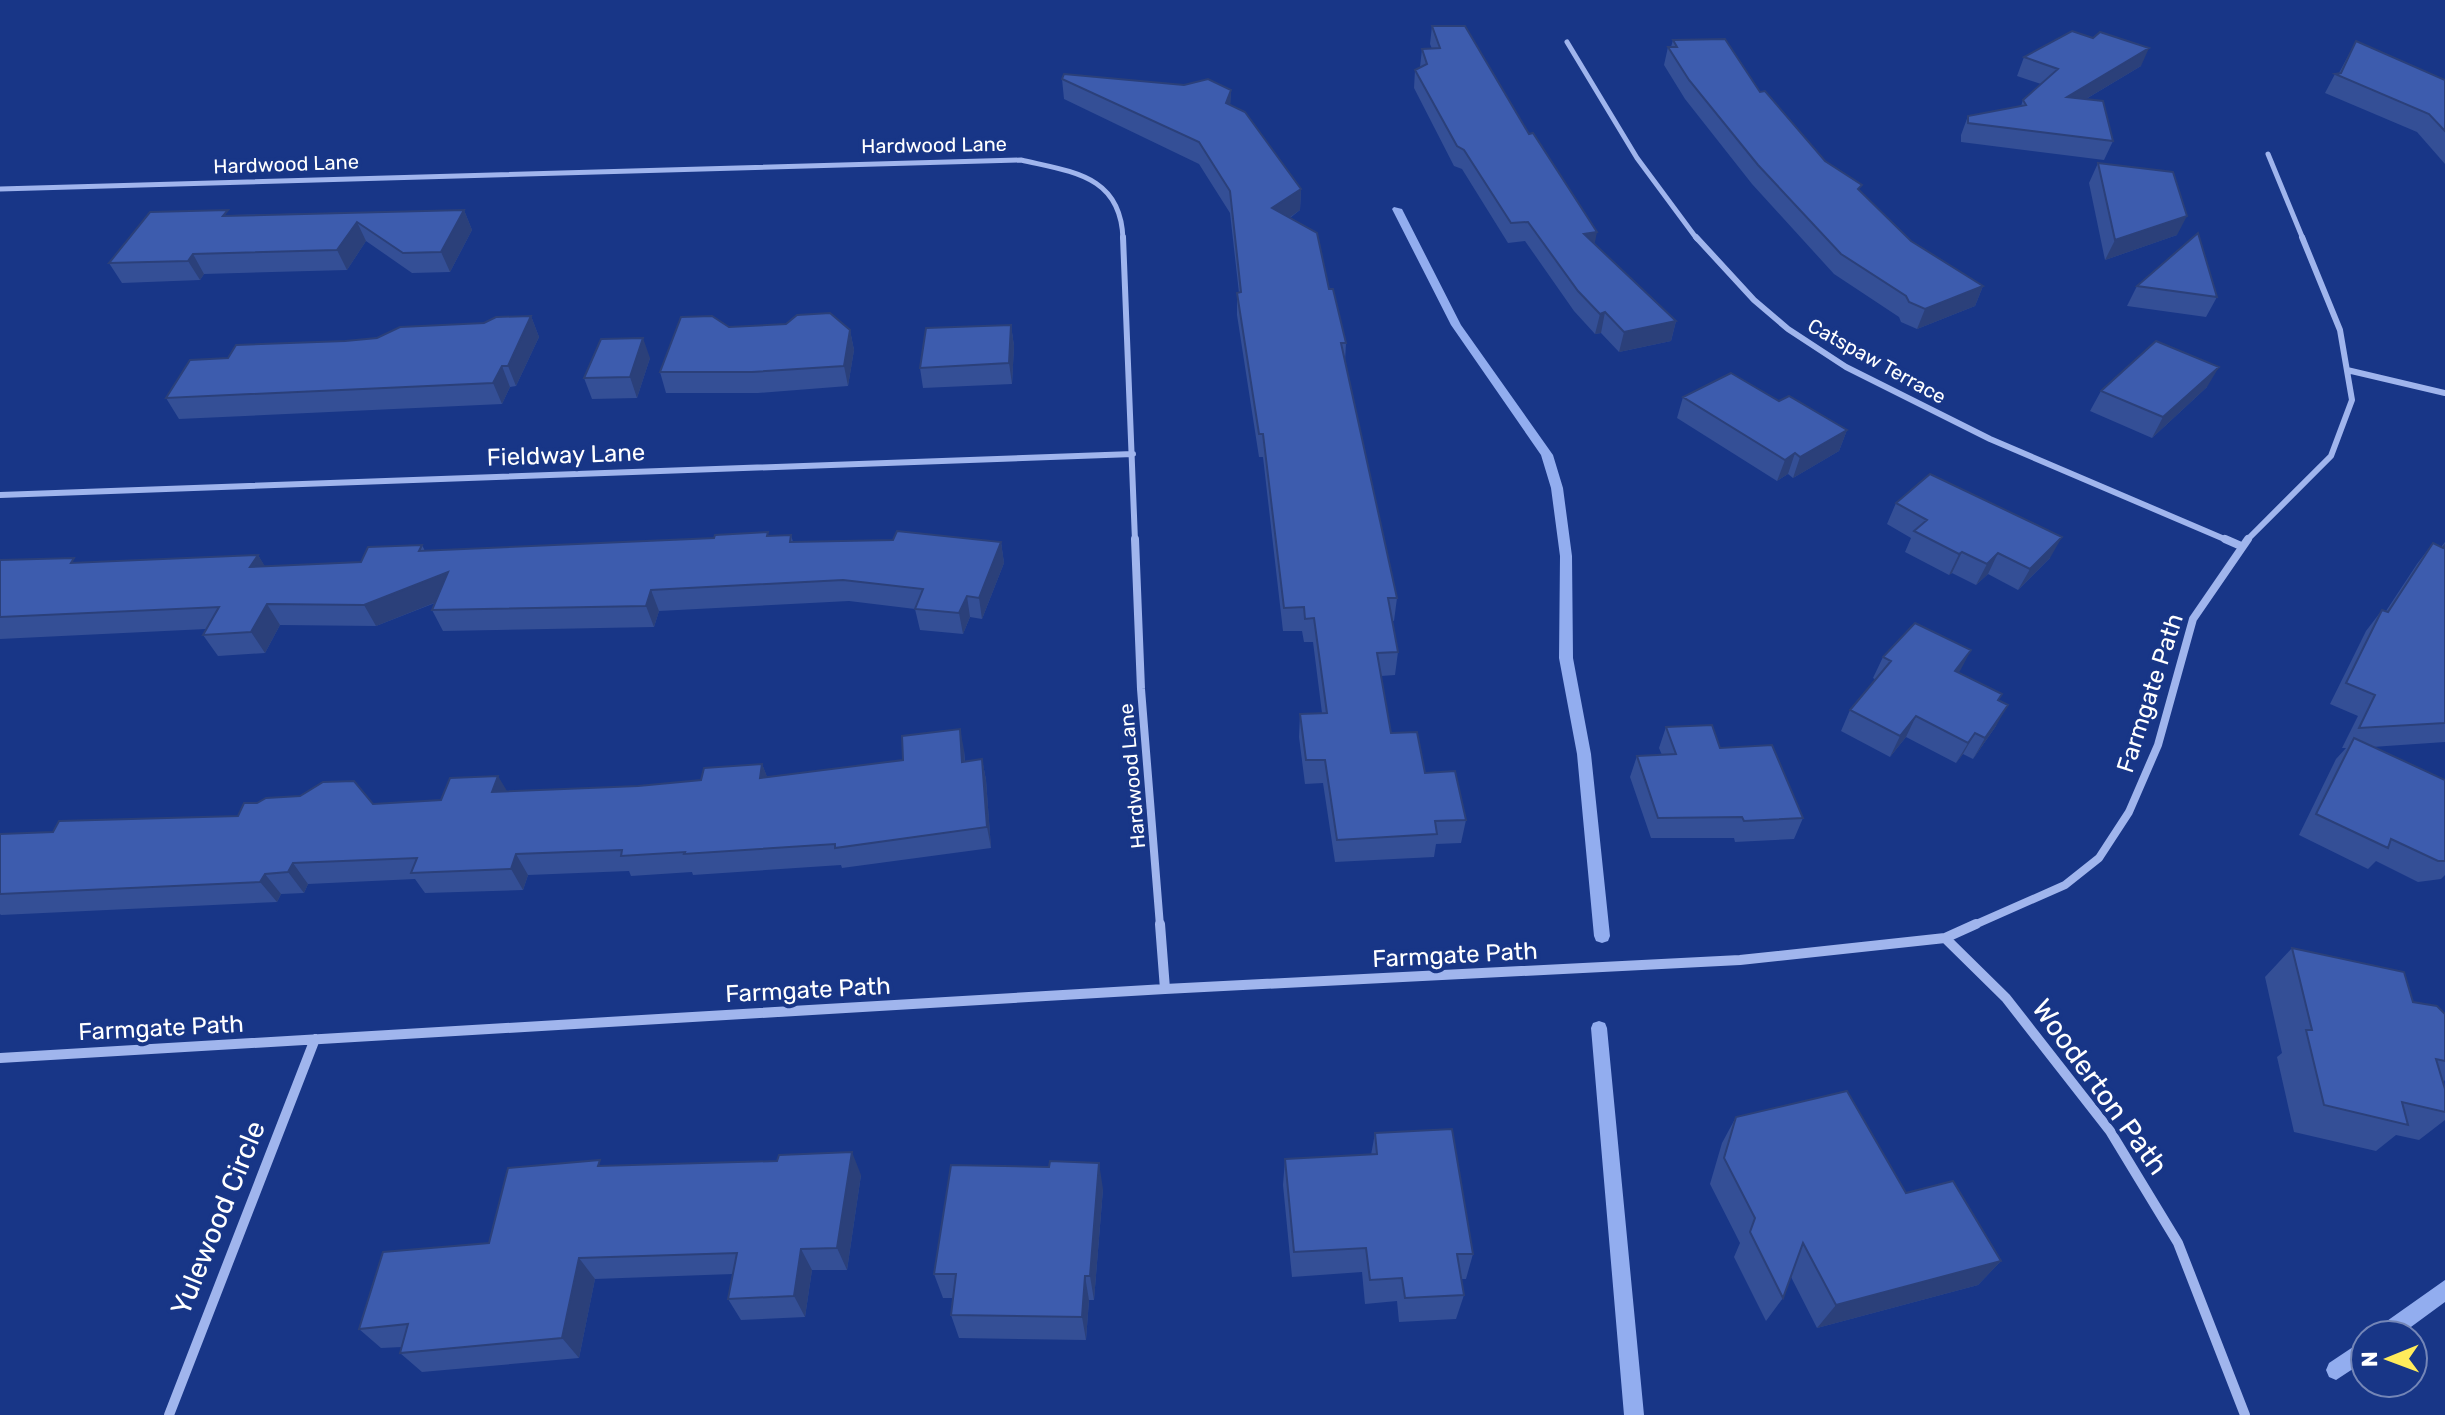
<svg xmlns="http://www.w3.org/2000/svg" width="2445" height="1415" font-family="Rubik,sans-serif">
<rect width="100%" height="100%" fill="#183687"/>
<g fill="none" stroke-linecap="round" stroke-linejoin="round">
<path fill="#92adef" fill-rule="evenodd" d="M 1394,207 L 1402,209 L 1461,325 L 1553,455 L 1563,488 L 1572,556 L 1573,658 L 1591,754 L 1610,936 L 1608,941 L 1602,943 L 1596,941 L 1594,936 L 1577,754 L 1559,658 L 1560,556 L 1551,488 L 1541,455 L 1451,325 L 1392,209 Z
M 1599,1021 L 1605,1023 L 1607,1028 L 1644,1415 L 1624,1415 L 1591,1028 L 1593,1023 Z
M 2445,1280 L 2445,1302 L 2400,1335 L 2374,1335 L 2377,1328 Z
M 2365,1339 L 2365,1361 L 2336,1380 L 2329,1377 L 2326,1370 L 2329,1363 Z"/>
<path stroke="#a0b5ed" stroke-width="5" d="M 1567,42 L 1637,158 L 1697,239
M 2268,154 L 2303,239
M 0,189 L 1021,160 C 1072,172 1121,175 1123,239"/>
<path stroke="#a0b5ed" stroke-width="6" d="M 1123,237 L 1135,541
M 1696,237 L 1754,300 L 1788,329 L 1846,367 L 1990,439 L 2229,541
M 2347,370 L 2445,393
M 0,495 L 1133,454
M 2246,541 L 2331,456 L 2352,400 L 2340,330 L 2302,237"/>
<path stroke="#a0b5ed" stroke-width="8" d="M 1135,539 L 1141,689 L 1160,926
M 2225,539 L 2241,546
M 1972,926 L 2065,885 L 2099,858 L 2129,812 L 2158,745 L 2193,619 L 2248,539"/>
<path stroke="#a0b5ed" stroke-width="10" d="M 1160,924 L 1165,989
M 1945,938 L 2006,998 L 2110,1131 L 2178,1243 L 2245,1415
M 0,1058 L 1165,989 L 1740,960 L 1945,938 L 1976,924
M 169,1415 L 315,1039"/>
</g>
<path fill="#344f96" d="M 1432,26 L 1594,244 L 1676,321 L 1671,341 L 1619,352 L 1601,333 L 1595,334 L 1574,311 L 1525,241 L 1508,243 L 1462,169 L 1454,166 L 1414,88 L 1415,70 L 1420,67 L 1422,49 L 1432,49 L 1430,44 Z
M 1673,40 L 1760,92 L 1825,161 L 1860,191 L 1911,241 L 1983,286 L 1975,306 L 1917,329 L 1901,322 L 1899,317 L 1834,274 L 1752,184 L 1685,99 L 1664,65 L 1668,47 L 1671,47 Z
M 2356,41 L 2445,80 L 2445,164 L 2417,132 L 2325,93 L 2335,74 L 2339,73 Z
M 2024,57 L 2141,66 L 2086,99 L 2113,141 L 2104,160 L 1961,142 L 1961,135 L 1968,116 L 2021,106 L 2023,100 L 2041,84 L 2017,76 Z
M 1062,79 L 1231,90 L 1230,105 L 1301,189 L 1300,210 L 1290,218 L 1329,289 L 1346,343 L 1345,362 L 1397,598 L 1394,621 L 1392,621 L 1398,652 L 1395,675 L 1381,676 L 1391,733 L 1466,820 L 1461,843 L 1436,844 L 1434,857 L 1335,862 L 1323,783 L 1305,784 L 1299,737 L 1300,714 L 1322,713 L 1313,642 L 1304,642 L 1302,631 L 1283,631 L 1263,457 L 1259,457 L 1237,315 L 1237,293 L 1239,293 L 1230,213 L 1199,164 L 1064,99 Z
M 2098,163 L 2177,235 L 2105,260 L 2089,183 Z
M 464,210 L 472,230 L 450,272 L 412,273 L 366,241 L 347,270 L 204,274 L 200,280 L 122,283 L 109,263 L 231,215 Z
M 2137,286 L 2217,297 L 2206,317 L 2127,306 Z
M 531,316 L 539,337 L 516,386 L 510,387 L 502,404 L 179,419 L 166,398 L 228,358 Z
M 1011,325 L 1014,346 L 1012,384 L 923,388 L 920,368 Z
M 729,327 L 850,330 L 854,350 L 848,386 L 758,393 L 666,393 L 660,372 Z
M 650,358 L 637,398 L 592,399 L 584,378 Z
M 2207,387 L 2152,438 L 2090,411 L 2101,391 Z
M 1683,397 L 1779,401 L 1847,430 L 1839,451 L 1793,478 L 1788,474 L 1777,481 L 1677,418 Z
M 1896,503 L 2050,558 L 2018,590 L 1988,574 L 1976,585 L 1952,573 L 1949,575 L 1905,552 L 1911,538 L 1887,524 Z
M 791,535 L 793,542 L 1001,542 L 1004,563 L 982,619 L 970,617 L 963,634 L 920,630 L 915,609 L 849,601 L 659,611 L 654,627 L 443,631 L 432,610 L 435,603 L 376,626 L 280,625 L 265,653 L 218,656 L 203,635 L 206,629 L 0,639 L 0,560 L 78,563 L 258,555 L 265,567 L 361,562 L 422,545 L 425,551 Z
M 2445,542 L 2445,742 L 2372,747 L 2445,780 L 2445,875 L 2441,879 L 2418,882 L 2376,861 L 2368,869 L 2299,835 L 2336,759 L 2346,748 L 2342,748 L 2358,716 L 2330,704 L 2366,631 L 2382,610 L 2386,611 L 2417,564 L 2433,543 L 2441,547 Z
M 1883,657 L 1959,673 L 1999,700 L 1996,726 L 1973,759 L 1963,754 L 1956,763 L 1906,737 L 1890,757 L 1841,731 L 1850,710 L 1876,680 L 1873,678 Z
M 1666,727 L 1720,748 L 1803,818 L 1794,839 L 1735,842 L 1734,838 L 1651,838 L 1630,777 L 1637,756 L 1662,755 L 1659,748 Z
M 964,750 L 965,761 L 982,759 L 986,780 L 991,848 L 842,868 L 841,865 L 693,875 L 692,872 L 631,876 L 629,871 L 528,875 L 523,890 L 425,893 L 415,879 L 308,884 L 304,893 L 281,894 L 277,902 L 1,915 L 0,914 L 0,834 L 53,832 L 373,804 L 441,800 L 507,791 L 638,786 L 701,780 L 762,764 L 767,777 L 903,760 Z
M 2292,948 L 2413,1002 L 2445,1014 L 2445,1080 L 2443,1082 L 2445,1089 L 2445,1120 L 2419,1140 L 2396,1135 L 2376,1151 L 2294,1132 L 2277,1057 L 2282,1053 L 2265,977 Z
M 1736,1117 L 1906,1193 L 2001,1261 L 1978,1285 L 1817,1328 L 1791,1277 L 1783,1298 L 1766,1321 L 1734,1257 L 1740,1243 L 1710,1184 L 1722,1143 Z
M 1375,1133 L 1473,1254 L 1466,1279 L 1461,1279 L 1464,1295 L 1456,1319 L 1399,1322 L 1397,1301 L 1365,1304 L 1362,1272 L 1292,1277 L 1283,1185 L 1285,1159 L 1371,1155 Z
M 604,1166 L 861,1175 L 847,1270 L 812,1270 L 805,1317 L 741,1320 L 728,1299 L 733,1274 L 595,1279 L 579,1358 L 422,1372 L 400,1353 L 402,1347 L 381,1348 L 359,1329 Z
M 1103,1189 L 1094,1300 L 1089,1300 L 1086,1340 L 959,1338 L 951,1315 L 953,1298 L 943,1298 L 934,1274 Z"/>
<path fill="#2b407a" d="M 2149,48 L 2141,66 L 2059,115 L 2067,97 Z
M 1231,90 L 1230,110 L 1226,103 Z
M 1301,189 L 1300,210 L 1272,230 L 1272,208 Z
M 464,210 L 472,230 L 450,272 L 441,252 Z
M 2187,216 L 2177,235 L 2105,260 L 2115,240 Z
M 357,222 L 366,241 L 347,270 L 337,250 Z
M 1597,232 L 1593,252 L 1584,234 Z
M 193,254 L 204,274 L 200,280 L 188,261 Z
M 1983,286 L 1975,306 L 1917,329 L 1925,309 Z
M 1605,312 L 1601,333 L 1595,334 L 1600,314 Z
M 531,316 L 539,337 L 516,386 L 508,366 Z
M 1676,321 L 1671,341 L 1619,352 L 1624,332 Z
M 1011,325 L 1014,346 L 1012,384 L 1009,363 Z
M 850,330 L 854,350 L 848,386 L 844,366 Z
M 643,338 L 650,358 L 637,398 L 630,377 Z
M 502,366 L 510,387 L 502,404 L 493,383 Z
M 2219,367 L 2207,387 L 2152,438 L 2163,417 Z
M 1847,430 L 1839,451 L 1793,478 L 1800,457 Z
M 1795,453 L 1788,474 L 1777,481 L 1785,460 Z
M 2062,537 L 2050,558 L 2018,590 L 2030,569 Z
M 1001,542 L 1004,563 L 982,619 L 979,598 Z
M 1962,552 L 1952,573 L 1949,575 L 1959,554 Z
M 1998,553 L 1988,574 L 1976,585 L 1987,564 Z
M 258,555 L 271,576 L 250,567 Z
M 448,572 L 459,593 L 376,626 L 364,605 Z
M 651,590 L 659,611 L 654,627 L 646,606 Z
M 967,596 L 970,617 L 963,634 L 959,613 Z
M 267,604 L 280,625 L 265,653 L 251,632 Z
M 1971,650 L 1960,671 L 1944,692 L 1955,671 Z
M 2008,705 L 1996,726 L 1973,759 L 1985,738 Z
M 1916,716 L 1906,737 L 1890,757 L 1900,736 Z
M 960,729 L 964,750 L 966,782 L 962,762 Z
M 1975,733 L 1963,754 L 1956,763 L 1968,743 Z
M 982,759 L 986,780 L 991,848 L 987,827 Z
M 762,764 L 770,784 L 760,778 Z
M 498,776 L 510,796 L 492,792 Z
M 516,854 L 528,875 L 523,890 L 511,869 Z
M 293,863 L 308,884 L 304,893 L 288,872 Z
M 265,874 L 281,894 L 277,902 L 260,882 Z
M 852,1152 L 861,1175 L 847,1270 L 837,1248 Z
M 1099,1163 L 1103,1189 L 1094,1300 L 1090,1276 Z
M 801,1249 L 812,1270 L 805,1317 L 794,1296 Z
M 579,1258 L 595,1279 L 579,1358 L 562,1338 Z
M 2001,1261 L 1978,1285 L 1817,1328 L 1836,1305 Z
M 1085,1276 L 1089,1300 L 1086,1340 L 1082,1317 Z"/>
<path fill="#3d5cae" stroke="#2b407a" stroke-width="2" d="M 1432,26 L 1465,26 L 1529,134 L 1533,133 L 1597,232 L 1584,234 L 1676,321 L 1624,332 L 1605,312 L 1600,314 L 1578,291 L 1528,222 L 1511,223 L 1464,150 L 1457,146 L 1415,70 L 1427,64 L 1422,49 L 1440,48 Z
M 2072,31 L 2093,38 L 2100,32 L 2149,48 L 2067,97 L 2103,101 L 2113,141 L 1968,123 L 1968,116 L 2026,105 L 2023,100 L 2058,69 L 2024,57 Z
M 1725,39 L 1760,92 L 1765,91 L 1825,161 L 1862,185 L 1858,189 L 1911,241 L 1983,286 L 1925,309 L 1909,302 L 1906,296 L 1841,254 L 1758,165 L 1689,80 L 1668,47 L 1677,47 L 1673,40 Z
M 2356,41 L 2445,80 L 2445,131 L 2429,114 L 2335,74 L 2341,73 Z
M 1064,74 L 1184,85 L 1208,79 L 1231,90 L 1226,103 L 1245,112 L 1301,189 L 1272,208 L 1317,233 L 1329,289 L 1333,289 L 1346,343 L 1341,343 L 1397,598 L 1388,598 L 1398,652 L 1377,653 L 1391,733 L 1417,732 L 1425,773 L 1455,771 L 1466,820 L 1435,821 L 1437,834 L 1337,840 L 1325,760 L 1306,760 L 1300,714 L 1327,713 L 1314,618 L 1305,619 L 1304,607 L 1284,608 L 1263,434 L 1259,434 L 1237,293 L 1241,292 L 1230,191 L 1199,142 L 1062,79 Z
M 2098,163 L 2173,172 L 2187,216 L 2115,240 Z
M 228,210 L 223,216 L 464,210 L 441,252 L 403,253 L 357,222 L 337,250 L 193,254 L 188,261 L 109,263 L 150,212 Z
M 2198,233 L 2217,297 L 2137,286 Z
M 830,313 L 850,330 L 844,366 L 752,372 L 660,372 L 681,317 L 712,316 L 729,327 L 786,324 L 797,315 Z
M 531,316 L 508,366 L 502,366 L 493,383 L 166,398 L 190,360 L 228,358 L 236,345 L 345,341 L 377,338 L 400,327 L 484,323 L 496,317 Z
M 1011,325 L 1009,363 L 920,368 L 926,328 Z
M 643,338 L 630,377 L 584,378 L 601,339 Z
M 2156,341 L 2219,367 L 2163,417 L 2101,391 Z
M 1731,373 L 1779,401 L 1789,396 L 1847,430 L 1800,457 L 1795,453 L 1785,460 L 1683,397 Z
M 1930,474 L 2062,537 L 2030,569 L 1998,553 L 1987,564 L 1962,552 L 1959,554 L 1914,531 L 1927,520 L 1896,503 Z
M 897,531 L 1001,542 L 979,598 L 967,596 L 959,613 L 915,609 L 923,589 L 843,580 L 651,590 L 646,606 L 432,610 L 448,572 L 364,605 L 267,604 L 251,632 L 203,635 L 219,607 L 0,617 L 0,560 L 74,558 L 71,563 L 258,555 L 250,567 L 361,562 L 368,547 L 422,545 L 419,551 L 714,538 L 715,535 L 768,532 L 767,536 L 791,535 L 790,542 L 893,540 Z
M 2433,543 L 2443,548 L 2445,545 L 2445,723 L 2359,728 L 2375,695 L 2346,683 L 2382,610 L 2388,612 Z
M 1915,623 L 1971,650 L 1955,671 L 2002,694 L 1998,700 L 2008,705 L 1985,738 L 1975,733 L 1968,743 L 1916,716 L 1900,736 L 1850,710 L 1891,661 L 1883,657 Z
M 1712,725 L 1720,748 L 1772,745 L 1803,818 L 1744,821 L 1742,817 L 1658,818 L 1637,756 L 1676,754 L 1666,727 Z
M 960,729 L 962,762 L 982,759 L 987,827 L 835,848 L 835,844 L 684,854 L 685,852 L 621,856 L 622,850 L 516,854 L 511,869 L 411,873 L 417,858 L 293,863 L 288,872 L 265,874 L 260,882 L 0,894 L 0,834 L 53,832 L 59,821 L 238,816 L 244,803 L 257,803 L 266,798 L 300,796 L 323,782 L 354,781 L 373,804 L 441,800 L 450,778 L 498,776 L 492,792 L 638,786 L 701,780 L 704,768 L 762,764 L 760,778 L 903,760 L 902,736 Z
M 2354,738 L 2445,780 L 2445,861 L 2438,861 L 2391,839 L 2388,848 L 2316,814 Z
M 2292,948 L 2404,972 L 2413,1002 L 2437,1006 L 2445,1014 L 2445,1061 L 2436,1059 L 2445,1089 L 2445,1112 L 2402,1102 L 2408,1125 L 2324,1105 L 2306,1030 L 2312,1030 Z
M 1847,1091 L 1906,1193 L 1953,1181 L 2001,1261 L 1836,1305 L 1803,1243 L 1783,1298 L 1750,1232 L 1755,1218 L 1724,1158 L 1736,1117 Z
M 1452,1129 L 1473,1254 L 1457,1254 L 1464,1295 L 1405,1298 L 1402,1278 L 1370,1280 L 1366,1248 L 1294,1252 L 1285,1159 L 1377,1154 L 1375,1133 Z
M 852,1152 L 837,1248 L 801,1249 L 794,1296 L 728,1299 L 737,1253 L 579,1258 L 562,1338 L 400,1353 L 408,1324 L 359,1329 L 383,1252 L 489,1243 L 508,1168 L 600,1160 L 598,1166 L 777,1161 L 779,1155 Z
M 1050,1161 L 1099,1163 L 1090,1276 L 1085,1276 L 1082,1317 L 951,1315 L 956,1274 L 934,1274 L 951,1165 L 1049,1167 Z"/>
<g text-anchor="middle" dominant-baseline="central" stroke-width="8" stroke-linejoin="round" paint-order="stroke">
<g font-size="20" fill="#fff" stroke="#183687">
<text transform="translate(934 145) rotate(-1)">Hardwood Lane</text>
<text transform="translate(286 164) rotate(-2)">Hardwood Lane</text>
<text transform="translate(1877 361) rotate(29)">Catspaw Terrace</text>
<text transform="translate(1132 776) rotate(-95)">Hardwood Lane</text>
</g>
<g font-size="24" fill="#fff" stroke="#183687">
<text transform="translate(566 455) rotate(-2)">Fieldway Lane</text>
<text transform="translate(2150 693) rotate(-72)">Farmgate Path</text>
<text transform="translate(1455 955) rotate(-3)">Farmgate Path</text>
<text transform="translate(808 990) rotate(-3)">Farmgate Path</text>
<text transform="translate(161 1028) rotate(-3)">Farmgate Path</text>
</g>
<g font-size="28" fill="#fff" stroke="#183687">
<text transform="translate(2100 1087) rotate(54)">Wooderton Path</text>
<text transform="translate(218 1218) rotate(-68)">Yulewood Circle</text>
</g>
</g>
<g transform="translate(2389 1359) rotate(269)"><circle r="38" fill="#183687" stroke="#7486b7" stroke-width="2"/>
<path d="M0-6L14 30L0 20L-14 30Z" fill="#ffec5b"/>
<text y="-12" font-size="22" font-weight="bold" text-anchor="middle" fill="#ffffff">N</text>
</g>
</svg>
